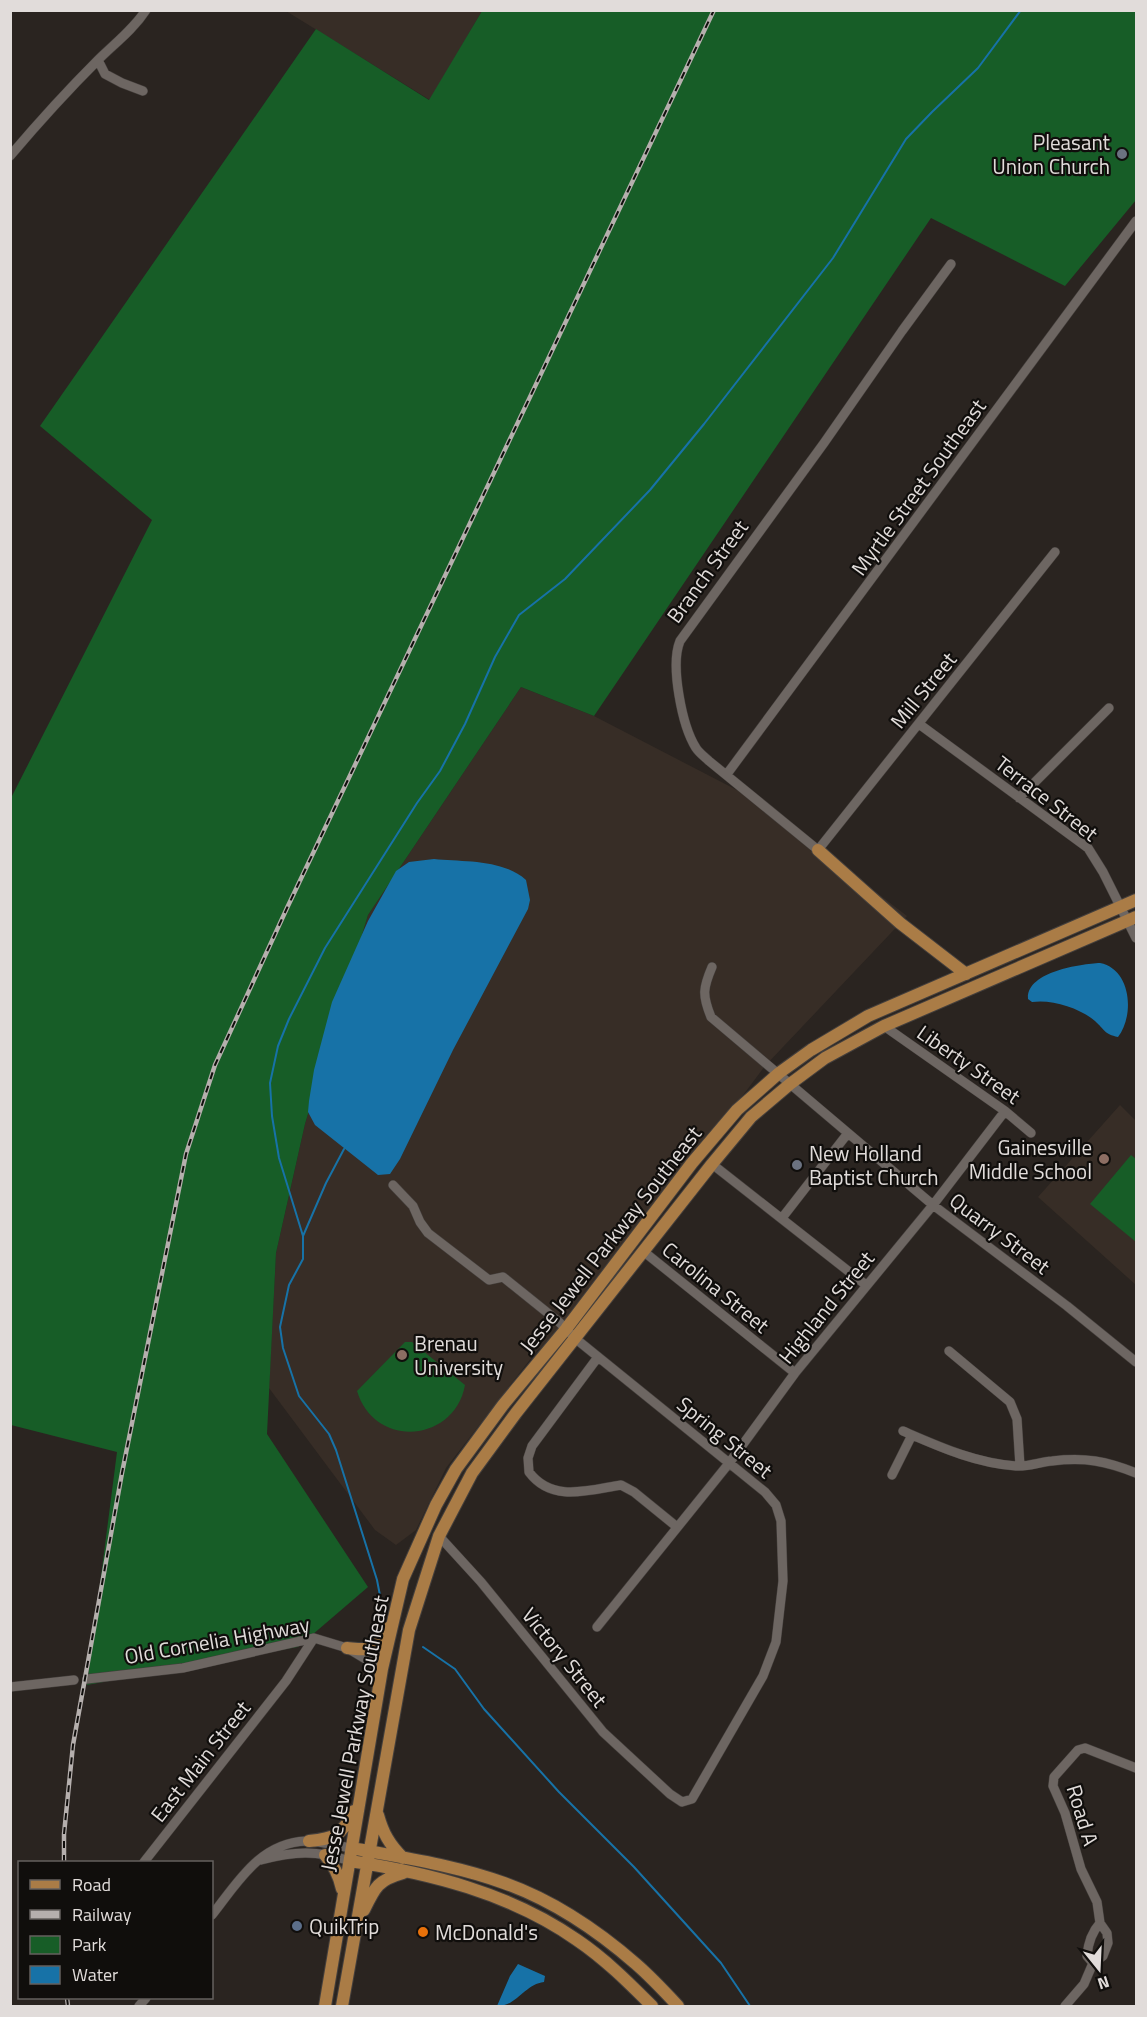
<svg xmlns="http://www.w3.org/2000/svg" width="1147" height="2017" font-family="'Titillium Web',sans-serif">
<rect width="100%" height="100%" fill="#2a2420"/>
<path fill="#372d26" d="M 286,11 L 482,11 L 430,100 Z
M 521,687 L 594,716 L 758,801 L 907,916 L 765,1066 L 548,1355 L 539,1348 L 446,1468 L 416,1530 L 396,1545 L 375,1530 L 269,1388 L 276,1253 L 305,1124 L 368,915 Z
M 1120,1105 L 1136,1121 L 1136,1285 L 1038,1197 Z"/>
<path fill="#175d27" d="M 482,11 L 1136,11 L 1136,200 L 1065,286 L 931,218 L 594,716 L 521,687 L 368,915 L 305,1124 L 276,1253 L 267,1434 L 368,1587 L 298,1647 L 87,1685 L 117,1452 L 11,1425 L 10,800 L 152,520 L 40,426 L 316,29 L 429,100 Z
M 1131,1155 L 1136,1159 L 1136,1242 L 1090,1204 Z
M 405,1342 L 412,1342 L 465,1385 C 455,1442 375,1450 357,1391 Z"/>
<path fill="#1772a7" d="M 434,859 C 463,862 503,859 526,880 L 530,900 L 528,909 L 453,1050 L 400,1159 L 390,1174 L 378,1175 L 315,1125 L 308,1112 L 309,1101 L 314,1070 L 332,1002 L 368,921 L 396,871 L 409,862 Z
M 1100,963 C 1131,969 1135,1015 1118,1037 C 1104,1034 1105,1030 1095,1021 C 1080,1008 1052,999 1032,1002 L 1028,999 C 1026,972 1080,964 1100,963 Z
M 518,1964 L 545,1976 L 544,1982 C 525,1984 516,2007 497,2006 L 510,1976 Z"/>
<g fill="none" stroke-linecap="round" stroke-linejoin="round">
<path stroke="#1772a7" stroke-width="2" d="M 303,1236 L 326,1183 L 344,1149
M 382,1606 L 377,1580 L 336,1450 L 329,1434 L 299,1396 L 283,1348 L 280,1327 L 289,1285 L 303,1259 L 303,1236 L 279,1158 L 272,1116 L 270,1083 L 278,1046 L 289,1019 L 325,948 L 417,803 L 440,771 L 465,724 L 495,657 L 519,615 L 565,579 L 650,490 L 704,424 L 833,258 L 906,139 L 932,112 L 978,68 L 1021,10
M 423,1647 L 455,1669 L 484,1709 L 559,1792 L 634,1867 L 721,1963 L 750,2006"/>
<g stroke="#443f3c" stroke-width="10">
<path id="minor" d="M 98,60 L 105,74 L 122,83 L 143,91
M 10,156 C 38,123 67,91 98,60 C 114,44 133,30 146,10
M 951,264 L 902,331 L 824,443 L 680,641 C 670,665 682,726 696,748 C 699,753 705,757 709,761 L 818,850 L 1055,552
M 919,724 L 1088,848 L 1103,872 L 1136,938
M 727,774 L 1136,221
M 1019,798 L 1109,708
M 712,967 C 703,988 702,995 711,1017 L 933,1205 L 1067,1306 L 1136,1362
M 884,1026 L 1005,1111 L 1031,1133
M 712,1164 L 866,1285
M 393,1185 L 413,1206 L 420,1222 L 428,1233 L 489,1280 L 503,1277 L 559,1322 L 576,1339 L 765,1492 L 776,1505 L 781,1521 L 783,1581 L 776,1642 L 763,1676 L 692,1799 L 682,1802 L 670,1794 L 603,1732 L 481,1582 L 439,1536
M 782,1218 L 848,1133
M 643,1251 L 795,1373
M 949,1351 L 1010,1402 L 1017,1419 L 1020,1466
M 598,1357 L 532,1446 L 528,1458 L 529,1472 C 552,1503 589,1490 621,1485 L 634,1492 L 677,1527
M 903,1431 C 940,1447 975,1463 1016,1466 C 1028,1467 1040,1462 1052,1461 C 1085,1457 1106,1461 1136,1473
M 892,1475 L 912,1435
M 597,1627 L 730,1462 L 795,1373 L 933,1205 L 1005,1111
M 87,1679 L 183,1668 L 314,1638 L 347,1648 L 382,1669
M 10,1687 L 74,1680
M 261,1860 C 294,1851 317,1850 350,1861
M 144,1862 L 286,1681 L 314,1638
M 212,1915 C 238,1882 260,1843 306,1841 C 321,1841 337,1846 352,1848
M 1100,1923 L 1097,1902 L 1081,1869 L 1065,1813 L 1053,1786 L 1054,1777 L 1078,1750 L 1085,1748 L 1136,1768
M 139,2006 L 146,1998
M 1065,2006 L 1084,1984 L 1093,1963 L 1103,1956 L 1108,1943 L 1107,1933 L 1100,1923 C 1091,1933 1088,1943 1087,1956 L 1093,1963"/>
</g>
<g stroke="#443f3c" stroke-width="14">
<path id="major" d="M 818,850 L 900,923 L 966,974
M 347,1648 C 369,1650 379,1653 385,1628
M 378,1815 C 383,1833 389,1844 403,1858
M 309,1841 C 336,1838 341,1836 354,1811
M 352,1848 C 403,1858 455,1865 504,1883 C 552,1900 598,1931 636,1964 C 651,1977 665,1992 678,2006
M 325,1855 C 334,1865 339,1875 342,1889
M 350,1861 C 429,1873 510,1893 577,1940 C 605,1959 628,1982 652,2006
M 364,1910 C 375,1887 378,1880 403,1873
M 325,2006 L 382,1669 L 403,1579 L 436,1505 L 456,1469 L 503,1405 L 566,1329 L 692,1163 L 737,1110 L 779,1073 L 811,1050 L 868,1016 L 1136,900
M 342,2006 L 409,1630 L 439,1536 L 472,1473 L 516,1413 L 712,1164 L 751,1117 L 790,1084 L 825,1058 L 884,1026 L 1136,917"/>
</g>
<use href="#minor" stroke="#6d6662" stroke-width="9"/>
<use href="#major" stroke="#aa7c46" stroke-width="12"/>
<g stroke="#b5afad" stroke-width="4.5">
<path id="rail" d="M 64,1862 L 64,1834 L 73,1745 L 122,1473 L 186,1154 L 215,1065 L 287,908 L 714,10
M 67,1998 L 68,2006"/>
</g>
<use href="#rail" stroke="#100e0c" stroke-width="2" stroke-dasharray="7" stroke-linecap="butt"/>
</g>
<g fill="#6b7280" stroke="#100e0c" stroke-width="2">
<circle cx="1122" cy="154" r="6"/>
<circle cx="797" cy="1165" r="6"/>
</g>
<g fill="#8d6e63" stroke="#100e0c" stroke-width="2">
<circle cx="1104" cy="1159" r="6"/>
<circle cx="402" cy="1355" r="6"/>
</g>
<circle fill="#5c6f8a" stroke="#100e0c" stroke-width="2" cx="297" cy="1926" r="6"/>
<circle fill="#e8710a" stroke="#100e0c" stroke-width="2" cx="423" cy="1932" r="6"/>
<g text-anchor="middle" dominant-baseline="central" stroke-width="4.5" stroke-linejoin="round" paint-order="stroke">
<g font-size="21" fill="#e1dcda" stroke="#100e0c" text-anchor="start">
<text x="1110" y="142" text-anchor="end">Pleasant<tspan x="1110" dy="24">Union Church</tspan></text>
<text x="1092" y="1147" text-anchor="end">Gainesville<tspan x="1092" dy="24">Middle School</tspan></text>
<text x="809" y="1153">New Holland<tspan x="809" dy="24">Baptist Church</tspan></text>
<text x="414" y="1343">Brenau<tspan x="414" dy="24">University</tspan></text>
<text x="309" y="1926">QuikTrip</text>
<text x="435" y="1932">McDonald's</text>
</g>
<g font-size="21" fill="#e1dcda" stroke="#100e0c">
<text transform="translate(918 487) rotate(-54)">Myrtle Street Southeast</text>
<text transform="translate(707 571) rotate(-54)">Branch Street</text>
<text transform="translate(923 690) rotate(-51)">Mill Street</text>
<text transform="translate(1047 798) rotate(38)">Terrace Street</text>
<text transform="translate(969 1064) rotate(35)">Liberty Street</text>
<text transform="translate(1000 1233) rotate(37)">Quarry Street</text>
<text transform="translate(610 1239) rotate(-52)">Jesse Jewell Parkway Southeast</text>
<text transform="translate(716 1287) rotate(39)">Carolina Street</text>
<text transform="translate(826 1307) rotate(-51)">Highland Street</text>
<text transform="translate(725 1437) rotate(39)">Spring Street</text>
<text transform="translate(217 1640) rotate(-10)">Old Cornelia Highway</text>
<text transform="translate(565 1657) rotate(51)">Victory Street</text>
<text transform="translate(354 1733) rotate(-79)">Jesse Jewell Parkway Southeast</text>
<text transform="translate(200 1761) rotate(-52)">East Main Street</text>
<text transform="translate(1083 1815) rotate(73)">Road A</text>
</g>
</g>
<rect width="1147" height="2017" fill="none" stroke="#e1dcda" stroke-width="24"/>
<rect x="18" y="1861" width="195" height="138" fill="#100e0c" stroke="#64605e" stroke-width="1.5"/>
<rect x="30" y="1880" width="30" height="9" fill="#aa7c46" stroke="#64605e" stroke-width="1.5"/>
<text x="72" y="1891" font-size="18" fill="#e1dcda">Road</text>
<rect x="30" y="1910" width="30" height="9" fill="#b5afad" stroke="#64605e" stroke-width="1.5"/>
<text x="72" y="1921" font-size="18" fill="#e1dcda">Railway</text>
<rect x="30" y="1936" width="30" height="18" fill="#175d27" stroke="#64605e" stroke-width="1.5"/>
<text x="72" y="1951" font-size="18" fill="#e1dcda">Park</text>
<rect x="30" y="1966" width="30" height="18" fill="#1772a7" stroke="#64605e" stroke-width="1.5"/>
<text x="72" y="1981" font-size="18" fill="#e1dcda">Water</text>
<g transform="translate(1099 1969) rotate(162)" stroke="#100e0c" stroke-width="4.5" paint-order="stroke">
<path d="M0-4.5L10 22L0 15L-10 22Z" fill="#e1dcda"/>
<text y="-9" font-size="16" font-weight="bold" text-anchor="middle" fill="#e1dcda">N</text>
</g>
</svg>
